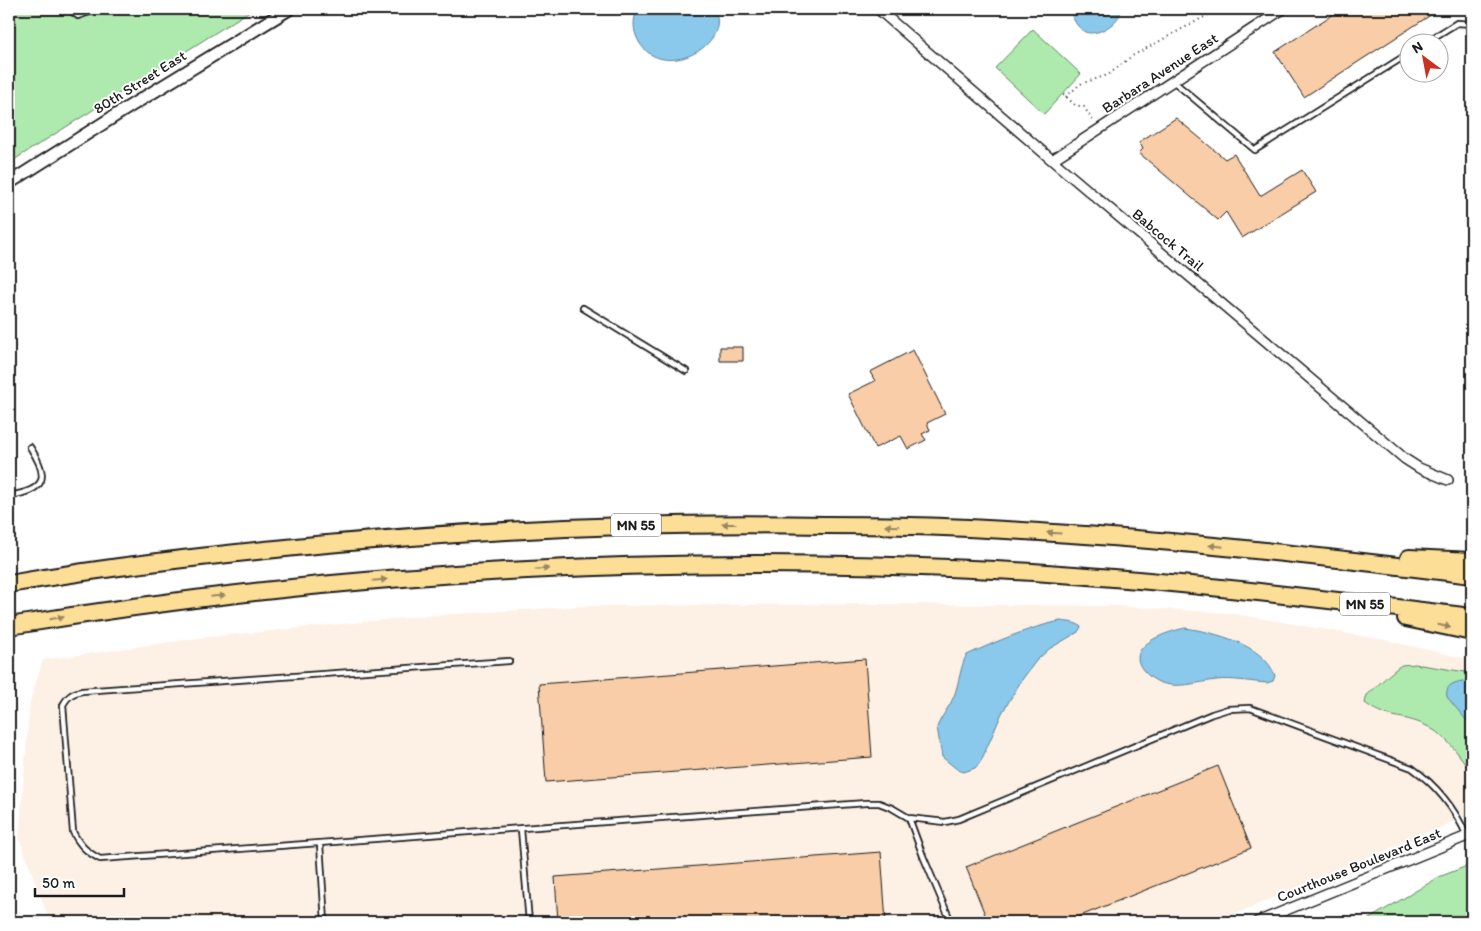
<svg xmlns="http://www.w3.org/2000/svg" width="1481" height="931" font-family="Itim,sans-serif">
<rect width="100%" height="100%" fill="#fff"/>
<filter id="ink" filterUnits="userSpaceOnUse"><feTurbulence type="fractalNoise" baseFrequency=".02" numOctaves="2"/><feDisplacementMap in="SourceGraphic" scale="10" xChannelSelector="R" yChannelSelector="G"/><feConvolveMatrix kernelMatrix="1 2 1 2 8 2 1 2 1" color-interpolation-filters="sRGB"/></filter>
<g filter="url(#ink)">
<path fill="#fdf0e5" d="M 888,604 L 1115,606 L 1229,613 L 1385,640 L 1472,660 L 1472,814 L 1216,922 L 50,922 L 19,838 L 30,702 L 43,660 L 199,638 L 424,616 L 585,606 Z"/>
<path fill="#aee9ae" stroke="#658265" d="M 9,9 L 253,9 L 9,163 Z
M 1033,29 L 1081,74 L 1044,114 L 995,68 Z
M 1415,664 L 1472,673 L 1472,773 C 1458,753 1444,732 1420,723 C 1399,715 1384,718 1365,703 L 1367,695 C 1373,690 1396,667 1402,665 C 1406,664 1411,665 1415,664 Z
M 1472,864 L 1472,922 L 1364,922 L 1439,877 Z"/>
<path fill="#8ac9eb" stroke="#5e8498" d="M 638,9 L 714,9 C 734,44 663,83 639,42 C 633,31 632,20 638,9 Z
M 1069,9 L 1121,9 C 1121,22 1098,37 1085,32 C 1077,28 1072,17 1069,9 Z
M 1060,621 C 1067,622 1077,622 1081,627 L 1078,632 L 1049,649 L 1036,661 L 1021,681 L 1002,713 L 981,761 L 975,768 L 964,772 L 958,770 L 942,757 L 937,727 C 941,716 950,707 954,696 C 958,687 962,660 967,655 C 997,641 1028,628 1060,621 Z
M 1185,628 C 1214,632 1265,645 1275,676 L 1273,681 L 1267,683 C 1251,682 1233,678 1216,680 C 1191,683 1164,694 1144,671 C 1122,646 1167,632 1185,628 Z
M 1462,681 L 1472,682 L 1472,727 L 1447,697 C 1445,686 1452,683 1462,681 Z"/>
<path fill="#f8cda7" stroke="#1c1c1c" d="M 1341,9 L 1440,9 L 1304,97 L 1275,52 Z
M 1176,118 L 1225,159 L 1234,154 L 1260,196 L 1302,170 L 1316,192 L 1242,238 L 1226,212 L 1218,220 L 1139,153 L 1143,149 L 1139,142 Z
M 720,347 L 743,347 L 743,361 L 720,361 Z
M 913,350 L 945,414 L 927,423 L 930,430 L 922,434 L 926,440 L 908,449 L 901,436 L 875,448 L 848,394 L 875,381 L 870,372 Z
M 865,659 L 872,757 L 546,782 L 539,684 Z
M 1218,766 L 1251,848 L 1065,922 L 988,922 L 966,867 Z
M 881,852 L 886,922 L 558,922 L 555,877 Z"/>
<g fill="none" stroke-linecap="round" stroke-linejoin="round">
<g stroke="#1c1c1c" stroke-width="8">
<path id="service" d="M 69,9 L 78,16 L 98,9
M 1426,42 L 1457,23 L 1472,24
M 9,76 L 10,75
M 1173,81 L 1255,150 L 1408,54
M 583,308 L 686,371
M 9,496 C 46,490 50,478 30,447
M 509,661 L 82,691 C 72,693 68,696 63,705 L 73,832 C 80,846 87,852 100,859 L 866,803 L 879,803 L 892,808 L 909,818 L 945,822 L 959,819 L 1212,714 L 1228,709 L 1250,708 L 1412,768 C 1436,785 1455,809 1467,836
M 909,818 L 923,856 L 951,922
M 521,829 L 529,922
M 320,844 L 325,922"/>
</g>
<g stroke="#1c1c1c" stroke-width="12">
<path id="minor" d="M 878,9 L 1052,160 L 1405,459 L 1419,468 L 1448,480
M 1052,160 L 1283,9
M 1257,922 L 1472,834"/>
</g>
<g stroke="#1c1c1c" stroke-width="15">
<path id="tertiary" d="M 9,183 L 132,105 L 289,9"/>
</g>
<g stroke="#1c1c1c" stroke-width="20">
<path id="motorway" d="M 1409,558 L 1472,561
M 9,584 C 111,566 213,555 316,545 C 486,529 655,522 825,525 C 879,525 933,526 987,529 C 1150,537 1311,555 1472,575
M 1406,618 L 1472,632
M 9,626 C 334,572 666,553 995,570 C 1155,578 1313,598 1472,617"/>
</g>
<path stroke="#1c1c1c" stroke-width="2" stroke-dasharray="1 4" stroke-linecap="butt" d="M 1063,94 L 1075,105 L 1084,107 L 1093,121
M 1066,97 L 1080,84 L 1108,75 L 1132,56 L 1219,9"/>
<use href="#service" stroke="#fff" stroke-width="4.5"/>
<use href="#minor" stroke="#fff" stroke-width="9"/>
<use href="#tertiary" stroke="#fff" stroke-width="11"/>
<use href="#motorway" stroke="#fdde96" stroke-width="16"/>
</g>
<defs><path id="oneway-solid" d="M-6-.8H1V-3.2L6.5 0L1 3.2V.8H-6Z" transform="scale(1.25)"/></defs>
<g fill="#98875f">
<use href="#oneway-solid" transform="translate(729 524) rotate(-180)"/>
<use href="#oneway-solid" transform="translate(892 526) rotate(-179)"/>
<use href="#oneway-solid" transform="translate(1054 533) rotate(-177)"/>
<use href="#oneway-solid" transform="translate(1216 546) rotate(-174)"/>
<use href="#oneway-solid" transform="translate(542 569) rotate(-3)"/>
<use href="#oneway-solid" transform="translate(380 580) rotate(-5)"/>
<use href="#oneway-solid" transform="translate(218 596) rotate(-6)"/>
<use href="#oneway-solid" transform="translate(57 618) rotate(-9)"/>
<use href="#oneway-solid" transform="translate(1444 626) rotate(12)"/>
</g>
</g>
<g text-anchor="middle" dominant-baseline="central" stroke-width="4" stroke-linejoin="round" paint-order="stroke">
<g fill="#fff" stroke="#606060" stroke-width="1">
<rect x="611" y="513.5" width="50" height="23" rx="4"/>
<rect x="1340" y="592.5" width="50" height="23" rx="4"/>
</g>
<g font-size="14" font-weight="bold" fill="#1c1c1c">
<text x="636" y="525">MN 55</text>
<text x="1365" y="604">MN 55</text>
</g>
<g font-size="15" fill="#1c1c1c" stroke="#fff">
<text transform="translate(1160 73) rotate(-33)">Barbara Avenue East</text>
<text transform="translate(140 82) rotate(-32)">80th Street East</text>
<text transform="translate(1168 240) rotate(40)">Babcock Trail</text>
<text transform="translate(1359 865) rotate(-22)">Courthouse Boulevard East</text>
</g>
</g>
<rect width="1481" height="931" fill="none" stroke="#fff" stroke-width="30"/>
<rect x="15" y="15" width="1451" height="901" fill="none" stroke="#1c1c1c" stroke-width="2" filter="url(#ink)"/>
<g transform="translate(1424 58) rotate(328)"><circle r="24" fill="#ffffff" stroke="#a4a4a4"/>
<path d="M0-4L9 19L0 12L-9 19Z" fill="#c8321e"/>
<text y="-8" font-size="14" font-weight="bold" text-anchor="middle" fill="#1c1c1c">N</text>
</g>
<path d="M35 888v8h89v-8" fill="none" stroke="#1c1c1c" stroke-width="2.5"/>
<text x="42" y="888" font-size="15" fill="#1c1c1c" stroke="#ffffff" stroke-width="4" paint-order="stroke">50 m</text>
</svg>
